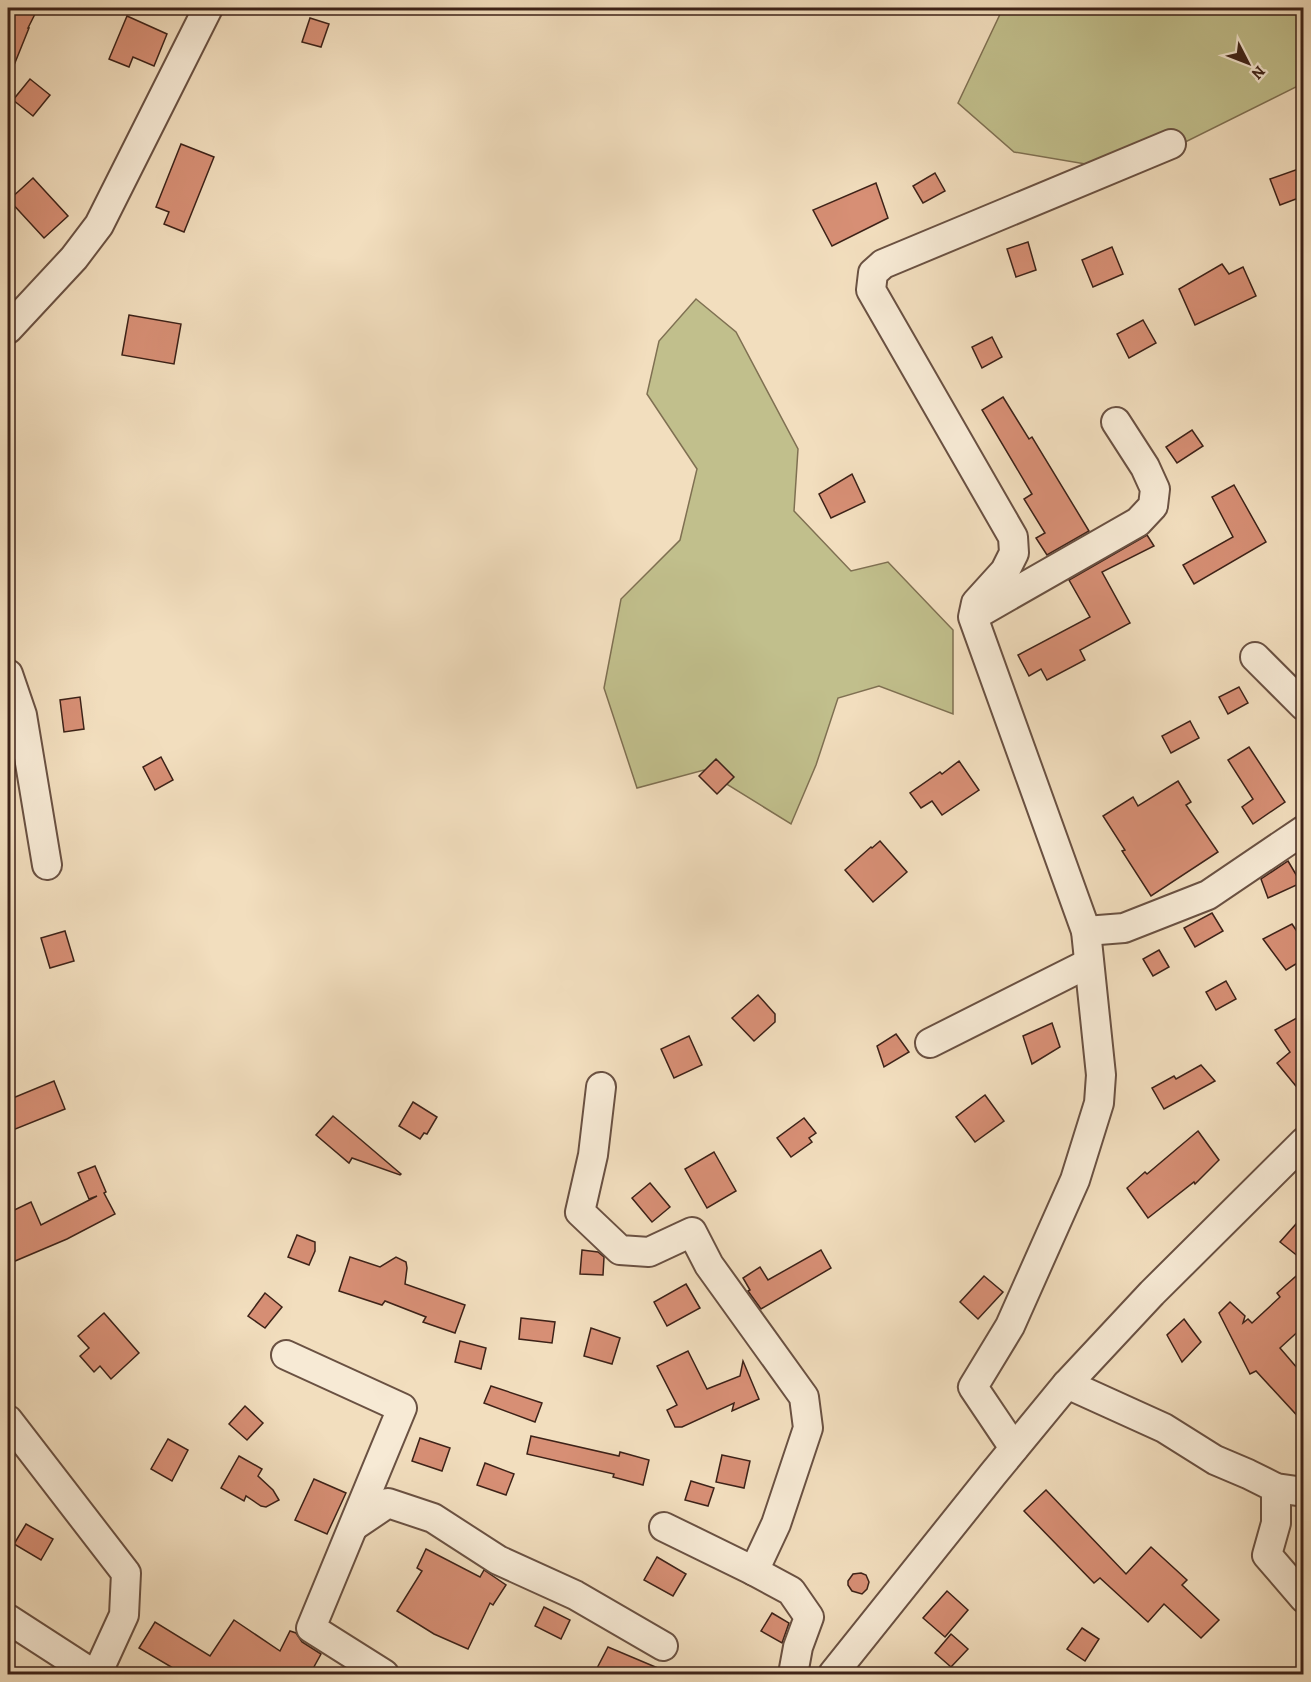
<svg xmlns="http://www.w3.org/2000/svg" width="1311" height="1682" font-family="Alegreya,serif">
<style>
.green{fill:#c1bf8c;stroke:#7f7052;stroke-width:1.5}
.building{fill:#d78f75;stroke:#3d2218;stroke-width:1.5}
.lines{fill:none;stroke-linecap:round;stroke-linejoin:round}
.street-casing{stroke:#6a5142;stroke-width:32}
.street{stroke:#f7ead5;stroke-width:28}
</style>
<rect width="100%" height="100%" fill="#f2debe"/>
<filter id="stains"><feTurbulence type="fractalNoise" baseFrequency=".00333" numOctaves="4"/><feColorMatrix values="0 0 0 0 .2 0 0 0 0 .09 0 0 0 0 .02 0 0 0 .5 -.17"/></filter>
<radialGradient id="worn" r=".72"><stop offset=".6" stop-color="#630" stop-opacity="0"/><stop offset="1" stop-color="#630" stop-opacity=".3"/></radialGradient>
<g class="green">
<path d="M1003,8H1303V81L1298,86L1127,171L1014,152L958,103Z"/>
<path d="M696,299L736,332L798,449L794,511L851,571L888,562L953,630V714L879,686L838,698L816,765L791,824L704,770L637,788L604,688L621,599L680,540L697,469L647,394L659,341Z"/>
</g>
<g class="building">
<path d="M14,8H38L28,28H29L8,80V19L9,20Z"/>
<path d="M127,16L167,34L154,66L133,57L129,67L109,59Z"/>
<path d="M310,18L329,24L321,47L302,42Z"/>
<path d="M30,79L50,95L33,116L13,100Z"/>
<path d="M181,144L214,157L184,232L164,224L169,212L156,207Z"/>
<path d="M1304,167V196L1280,205L1270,179Z"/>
<path d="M935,173L945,191L923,203L913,186Z"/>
<path d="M33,178L68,216L44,238L9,200Z"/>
<path d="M876,183L888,218L832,246L813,210Z"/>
<path d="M1028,242L1036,270L1016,277L1007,249Z"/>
<path d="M1112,247L1123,274L1093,287L1082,260Z"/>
<path d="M1222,264L1229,274L1243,267L1256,296L1195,325L1179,289Z"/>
<path d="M129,315L181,324L174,364L122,355Z"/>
<path d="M1143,320L1156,343L1129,358L1117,334Z"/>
<path d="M992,337L1002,357L982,368L972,347Z"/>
<path d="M1003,397L1029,439L1032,437L1089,531L1047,555L1036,538L1045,533L1024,499L1032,494L982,410Z"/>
<path d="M1192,430L1203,446L1177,463L1166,447Z"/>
<path d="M852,474L865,502L831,518L819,494Z"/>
<path d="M1234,485L1266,542L1194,584L1183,565L1233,537L1212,497Z"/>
<path d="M1147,535L1154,546L1102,572L1130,623L1080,650L1085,660L1047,680L1041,669L1029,676L1018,655L1090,617L1069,580Z"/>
<path d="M1239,687L1248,703L1228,714L1219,697Z"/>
<path d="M80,697L84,729L64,732L60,700Z"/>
<path d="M1190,721L1199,738L1171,753L1162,736Z"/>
<path d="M1249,747L1285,802L1253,824L1242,807L1253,799L1228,760Z"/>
<path d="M161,757L173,780L155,790L143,767Z"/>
<path d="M716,759L734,777L717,794L699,776Z"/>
<path d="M959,761L979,790L942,815L932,801L921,808L910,793L940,772L942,774Z"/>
<path d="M1178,781L1191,802L1186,805L1218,852L1151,896L1122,851L1125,850L1103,816L1133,797L1138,806Z"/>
<path d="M880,841L907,872L873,902L845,870L871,847L872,848Z"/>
<path d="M1288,861L1301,883L1268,898L1261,879Z"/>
<path d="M1212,913L1223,931L1195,947L1184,928Z"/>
<path d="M1292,924L1304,942V959L1286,970L1263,939Z"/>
<path d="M65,931L74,961L50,968L41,938Z"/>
<path d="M1159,950L1169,967L1153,976L1143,959Z"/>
<path d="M1226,981L1236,999L1216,1010L1206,992Z"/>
<path d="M758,995L775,1014V1022L754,1041L732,1018Z"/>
<path d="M1304,1014V1096L1277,1063L1290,1052L1275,1030Z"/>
<path d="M1052,1023L1060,1047L1032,1064L1023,1036Z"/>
<path d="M896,1034L909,1052L884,1067L877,1046Z"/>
<path d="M689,1036L702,1065L674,1078L661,1049Z"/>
<path d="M1201,1065L1215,1081L1164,1109L1152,1088L1174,1076L1176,1079Z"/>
<path d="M54,1081L65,1109L8,1132V1100Z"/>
<path d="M985,1095L1004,1121L975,1142L956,1117Z"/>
<path d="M413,1102L437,1117L427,1134L424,1133L420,1139L399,1126Z"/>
<path d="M333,1116L401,1174L400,1175L352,1158L349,1163L316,1135Z"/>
<path d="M804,1118L816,1133L809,1138L812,1142L791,1157L777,1138Z"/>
<path d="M1198,1131L1219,1160L1195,1184L1194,1182L1148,1218L1127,1188L1145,1172L1147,1174Z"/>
<path d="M714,1152L736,1191L707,1208L685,1169Z"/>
<path d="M95,1166L106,1192L104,1193L115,1214L67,1239L8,1264V1213L31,1202L41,1225L97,1196L89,1199L78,1173Z"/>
<path d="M650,1183L670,1207L652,1222L632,1198Z"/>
<path d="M1304,1215V1261L1280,1242Z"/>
<path d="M297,1235L315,1242V1251L309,1265L288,1257Z"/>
<path d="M582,1250L598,1252L604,1257L603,1275L580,1274Z"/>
<path d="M821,1250L831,1268L761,1309L748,1291L750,1290L743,1278L760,1267L768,1280Z"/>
<path d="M350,1257L380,1267L396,1257L406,1262L407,1268L405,1284L465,1305L455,1333L423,1322L426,1317L385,1301L382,1305L339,1291Z"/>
<path d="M1304,1269V1326L1280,1348L1304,1376V1423L1256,1371L1250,1374L1219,1313L1230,1302L1245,1316L1243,1323L1248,1319L1252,1323L1280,1297L1277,1293Z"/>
<path d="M984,1276L1003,1292L978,1319L960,1302Z"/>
<path d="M686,1284L700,1308L667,1326L654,1302Z"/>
<path d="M265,1293L282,1307L265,1328L248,1316Z"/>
<path d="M104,1313L139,1353L111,1379L100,1366L94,1372L80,1356L89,1348L78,1336Z"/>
<path d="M521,1318L555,1322L552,1343L519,1339Z"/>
<path d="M1184,1319L1201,1342L1182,1362L1167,1335Z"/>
<path d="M591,1328L620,1338L612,1364L584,1356Z"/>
<path d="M460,1341L486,1348L481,1369L455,1362Z"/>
<path d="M688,1351L707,1389L740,1376L743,1361L759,1399L732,1411L734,1403L682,1427H675L667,1410L677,1405L657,1366Z"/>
<path d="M491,1386L542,1403L535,1422L484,1403Z"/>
<path d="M245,1406L263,1423L247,1440L229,1424Z"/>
<path d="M531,1436L619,1456L620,1452L649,1460L643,1485L613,1477L614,1474L527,1454Z"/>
<path d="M420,1438L450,1448L442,1471L412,1461Z"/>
<path d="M168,1439L188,1450L172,1481L151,1469Z"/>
<path d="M722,1455L750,1461L744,1488L716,1482Z"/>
<path d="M239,1456L262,1469L258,1476L273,1490L279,1500L266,1507L261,1506L246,1496L244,1501L221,1488Z"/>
<path d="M485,1463L514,1474L506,1495L477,1485Z"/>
<path d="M314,1479L346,1493L327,1534L295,1520Z"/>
<path d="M691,1481L714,1488L708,1506L685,1500Z"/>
<path d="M1046,1490L1126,1574L1151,1547L1187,1580L1182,1585L1219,1620L1201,1638L1164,1604L1148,1622L1100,1578L1094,1583L1024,1511Z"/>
<path d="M26,1524L53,1539L41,1560L14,1544Z"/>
<path d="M426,1549L480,1577L484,1570L506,1585L493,1605L490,1603L468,1649L434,1634L397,1611L422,1571L417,1568Z"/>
<path d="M657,1557L686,1574L673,1596L644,1580Z"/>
<path d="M861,1573L866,1575L869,1582L867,1589L862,1594L852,1591L848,1585V1581L853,1574Z"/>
<path d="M947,1591L968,1610L945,1637L923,1618Z"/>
<path d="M544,1607L570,1620L561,1639L535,1626Z"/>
<path d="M772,1613L789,1623L782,1643L761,1631Z"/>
<path d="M234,1620L280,1651L290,1631L296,1633L302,1642L321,1654L310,1674H183L139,1648L155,1622L210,1656Z"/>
<path d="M1082,1628L1099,1639L1085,1661L1067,1649Z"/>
<path d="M951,1634L968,1649L951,1667L935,1653Z"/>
<path d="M608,1647L672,1674H594Z"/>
</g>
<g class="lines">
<g class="street-casing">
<g id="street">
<path d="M8,329L74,258L99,225L208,8"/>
<path d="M977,614L1138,522L1153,506L1155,489L1145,467L1116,422"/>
<path d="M1255,657L1304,706"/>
<path d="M8,674L22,715L47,865"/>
<path d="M1086,931L1124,928L1208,895L1304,830"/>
<path d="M930,1043L1089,963"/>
<path d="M601,1087L593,1155L580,1212L620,1250L649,1252L692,1232L709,1265L804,1397L808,1428L776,1524L754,1571"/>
<path d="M286,1355L402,1408L311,1628L384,1674"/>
<path d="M1067,1384L1164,1428L1215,1460L1248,1474L1276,1488L1304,1492"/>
<path d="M8,1420L126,1573L124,1615L97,1674"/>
<path d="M1014,1448L973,1387L1010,1326L1075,1180L1099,1103L1101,1075L1086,931L973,617L976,603L1005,571L1014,553L1013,537L871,290L873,273L883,264L1171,144"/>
<path d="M1276,1488V1523L1267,1555L1304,1598"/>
<path d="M354,1526L388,1503L433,1518L498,1560L575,1595L663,1646"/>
<path d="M664,1527L754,1571L791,1591L809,1617L798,1647L793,1674"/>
<path d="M8,1619L93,1674"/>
<path d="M833,1674L993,1474L1067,1384L1152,1293L1304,1142"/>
</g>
</g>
<use href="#street" class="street"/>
</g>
<rect width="1311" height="1682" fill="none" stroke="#f2debe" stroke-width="30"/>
<rect x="9" y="9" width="1293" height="1664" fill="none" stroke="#3d2218" stroke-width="3"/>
<rect x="15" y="15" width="1281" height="1652" fill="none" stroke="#3d2218" stroke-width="1.5"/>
<g transform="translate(1248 63) rotate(132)" stroke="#f7ead5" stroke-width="4.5" paint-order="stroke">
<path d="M0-4.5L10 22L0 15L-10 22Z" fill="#3d2218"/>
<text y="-9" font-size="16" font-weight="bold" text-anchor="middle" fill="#3d2218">N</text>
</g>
<rect width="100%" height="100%" filter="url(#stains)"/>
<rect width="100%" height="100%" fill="url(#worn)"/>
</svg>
